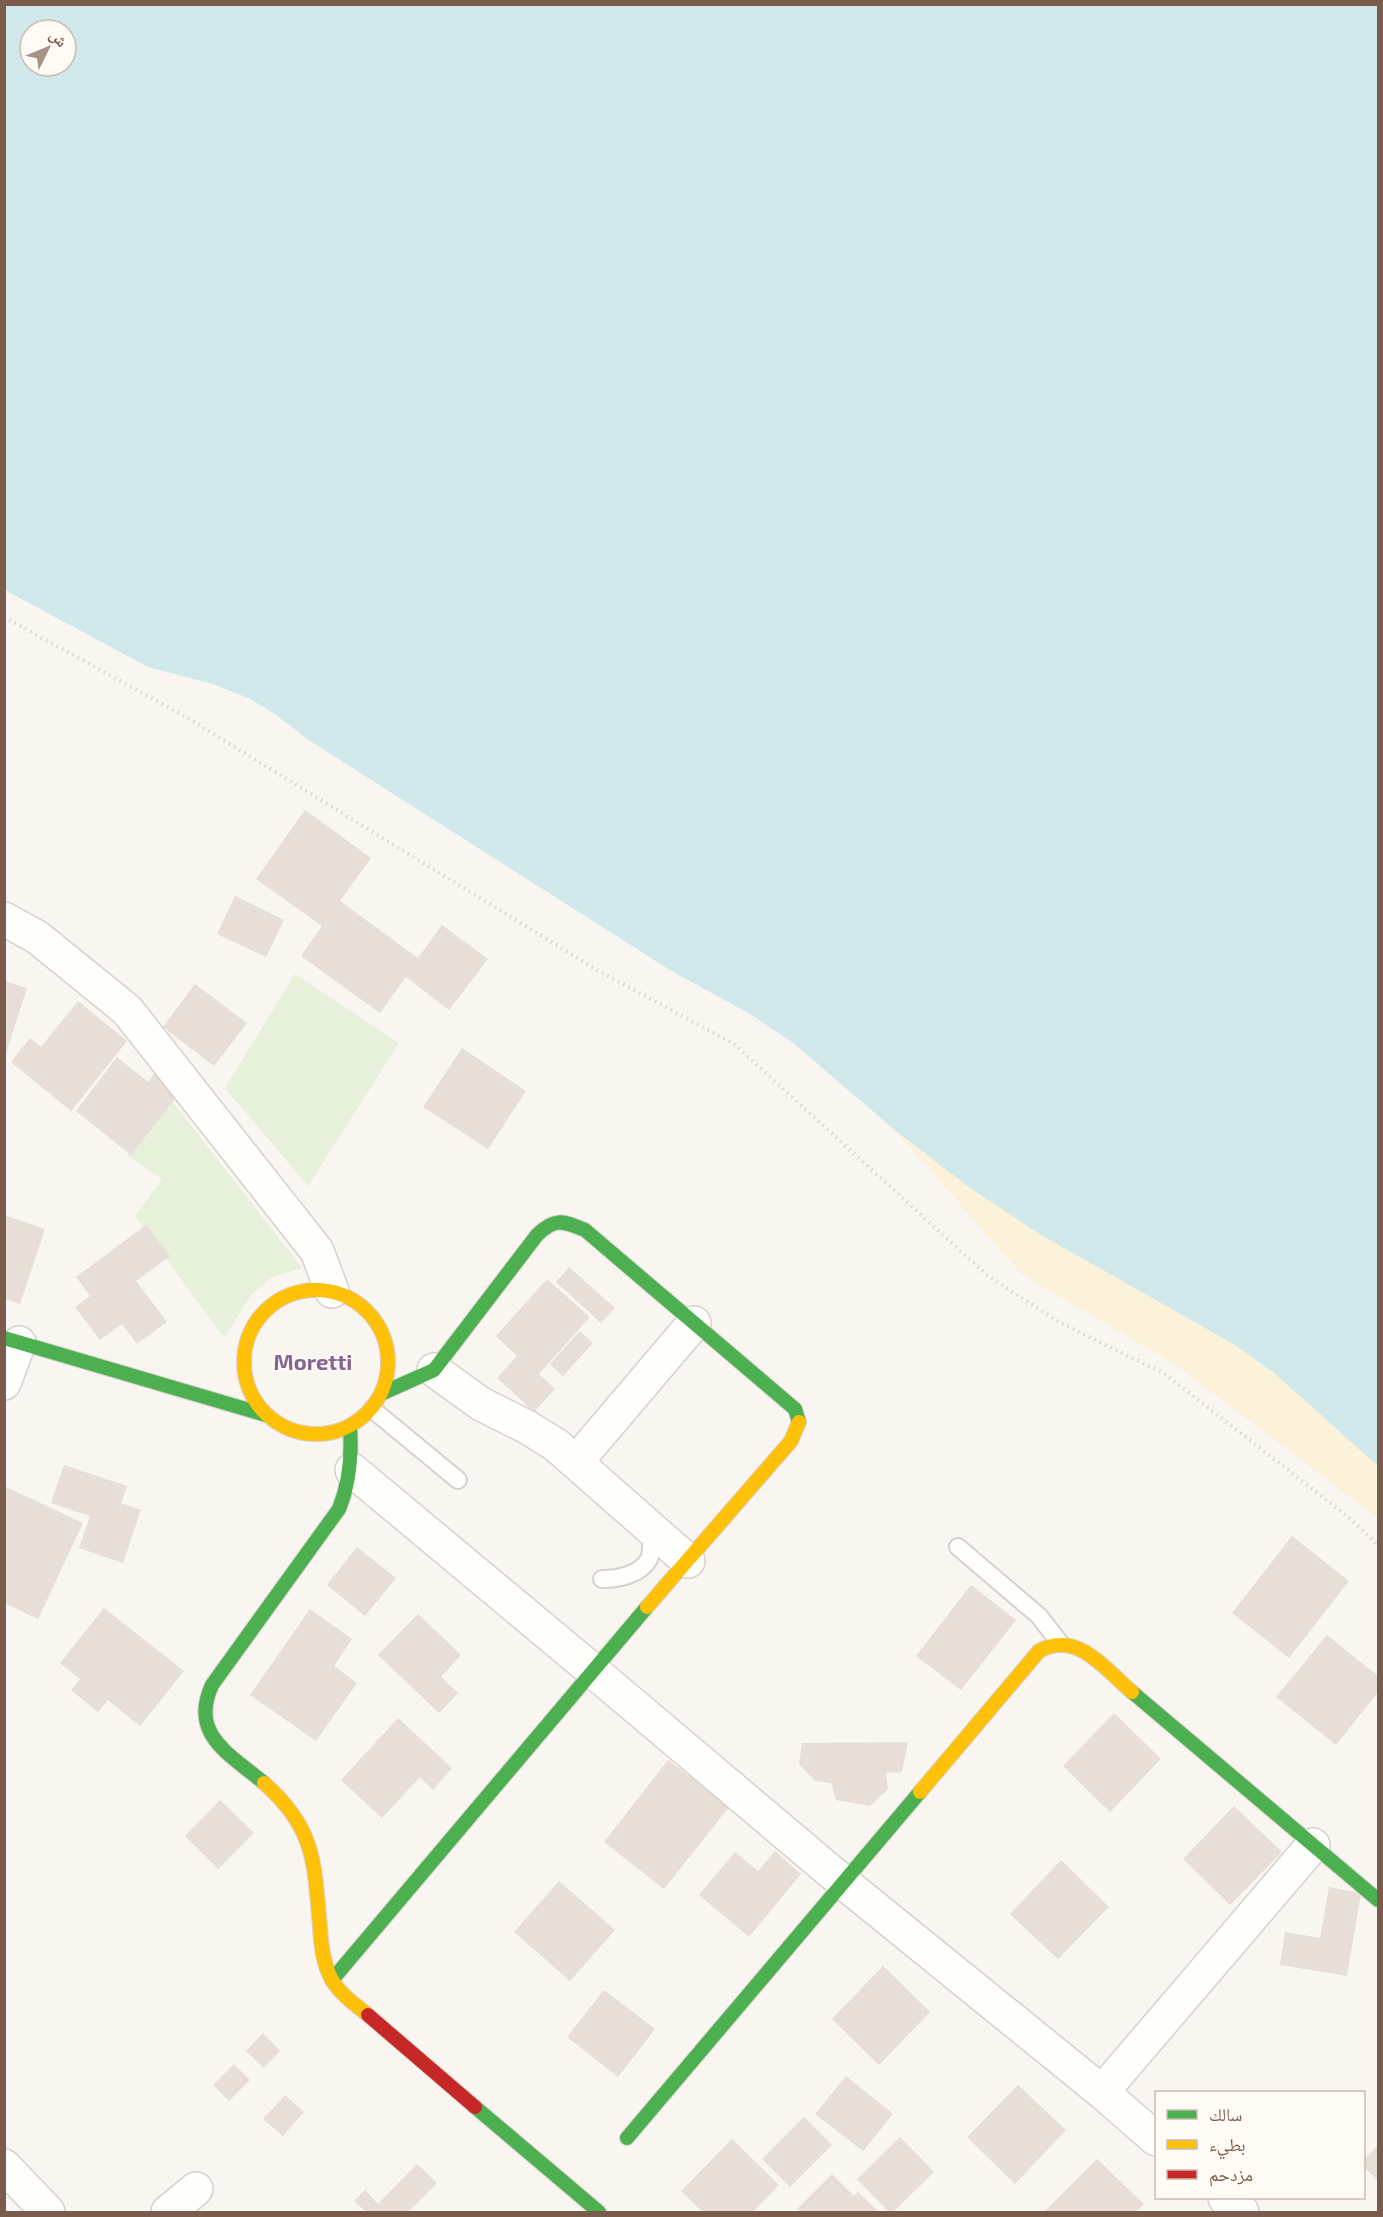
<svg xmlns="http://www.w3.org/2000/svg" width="1383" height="2217" font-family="'Exo 2','Noto Naskh Arabic',sans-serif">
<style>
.green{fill:#e7f0db}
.sand{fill:#fbf2d9}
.water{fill:#d0e8ea;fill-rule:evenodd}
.building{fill:#e6ded7}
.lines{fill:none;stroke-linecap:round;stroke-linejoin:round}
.lane-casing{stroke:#d7d1cb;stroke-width:20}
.street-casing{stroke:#d7d1cb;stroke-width:36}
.fast-casing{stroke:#d9d2cb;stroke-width:16}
.slow-casing{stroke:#d9d2cb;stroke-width:16}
.jam-casing{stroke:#d9d2cb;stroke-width:16}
.path{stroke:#dcd5d0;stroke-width:4;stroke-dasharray:1.5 4.5;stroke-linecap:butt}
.lane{stroke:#fefefd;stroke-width:16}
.street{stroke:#fefefd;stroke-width:33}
.fast{stroke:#4caf50;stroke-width:14}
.slow{stroke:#ffc107;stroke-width:14}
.jam{stroke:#c62828;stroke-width:14}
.labels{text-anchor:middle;stroke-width:5;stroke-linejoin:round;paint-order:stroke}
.quarter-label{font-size:22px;font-weight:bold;fill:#846695;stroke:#fffaf3}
</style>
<rect width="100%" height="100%" fill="#f9f5f0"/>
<g class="green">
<path d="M295,974L399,1043L308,1186L225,1088Z"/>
<path d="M169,1097L302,1268L271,1278L252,1294L224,1338L135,1216L162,1179L127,1155Z"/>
</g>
<path class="sand" d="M896,1131L970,1188L1041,1235L1235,1345L1274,1373L1378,1466V1518L1170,1361L1021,1274Z"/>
<path class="water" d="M4,5H1378V1466L1274,1373L1235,1345L1041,1235L970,1188L896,1131L792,1042L750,1014L668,969L626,942L307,739L275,714L248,698L213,684L148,667L5,590ZM30,30H66V66H30Z"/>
<g class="building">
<path d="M305,810L371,858L340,901L418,958L442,925L488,959L449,1010L406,977L380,1013L301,956L322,926L256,879Z"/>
<path d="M235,896L284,920L266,957L217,934Z"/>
<path d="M4,981L27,988L5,1056H4Z"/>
<path d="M195,984L247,1023L214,1066L163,1027Z"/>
<path d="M78,1001L127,1041L71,1111L11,1062L30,1038L41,1047Z"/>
<path d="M462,1048L526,1091L488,1149L423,1107Z"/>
<path d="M117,1057L148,1082L156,1071L181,1091L131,1155L76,1111Z"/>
<path d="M4,1215L45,1229L20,1304L4,1299Z"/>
<path d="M146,1225L170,1256L136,1281L167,1322L137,1344L122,1324L100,1340L75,1307L90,1296L76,1277Z"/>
<path d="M569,1267L615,1308L601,1323L556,1282Z"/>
<path d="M547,1279L590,1317L539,1374L555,1389L534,1412L497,1378L517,1356L496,1336Z"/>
<path d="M580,1331L593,1343L563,1376L550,1364Z"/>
<path d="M64,1465L127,1486L121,1503L141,1510L123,1563L79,1548L90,1516L51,1503Z"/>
<path d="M4,1486L83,1523L38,1619L4,1603Z"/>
<path d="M1292,1536L1349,1581L1289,1658L1232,1613Z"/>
<path d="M357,1547L396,1578L365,1616L327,1585Z"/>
<path d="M971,1585L1016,1620L961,1690L916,1656Z"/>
<path d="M104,1608L184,1671L140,1726L108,1700L98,1712L71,1690L80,1679L60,1663Z"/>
<path d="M310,1609L352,1639L334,1666L357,1683L316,1741L250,1695Z"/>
<path d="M418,1614L461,1655L441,1677L458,1693L439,1713L378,1655Z"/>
<path d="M1327,1635L1378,1676V1692L1336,1745L1276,1697Z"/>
<path d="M1114,1713L1161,1759L1110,1812L1063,1766Z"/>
<path d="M398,1718L452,1768L433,1790L420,1777L382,1818L341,1780Z"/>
<path d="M908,1742L902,1772L886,1773L888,1789L870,1806L836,1800L831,1783L815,1781L799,1764L802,1743Z"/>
<path d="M668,1760L729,1807L664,1889L604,1842Z"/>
<path d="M220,1800L254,1833L218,1869L185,1836Z"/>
<path d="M1234,1806L1282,1852L1230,1905L1183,1859Z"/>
<path d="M775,1851L801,1874L749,1937L699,1895L735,1852L758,1871Z"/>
<path d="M1061,1860L1109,1907L1058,1959L1010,1914Z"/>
<path d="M559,1881L615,1930L570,1981L514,1932Z"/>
<path d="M1329,1887L1361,1893L1347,1976L1280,1965L1285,1932L1320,1938Z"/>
<path d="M883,1966L930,2012L879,2065L832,2019Z"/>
<path d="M604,1990L655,2029L618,2077L567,2037Z"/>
<path d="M263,2033L280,2051L264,2068L246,2051Z"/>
<path d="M234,2064L250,2080L229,2101L213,2085Z"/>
<path d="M846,2076L893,2114L863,2151L815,2114Z"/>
<path d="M1018,2085L1066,2130L1015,2184L967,2137Z"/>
<path d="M285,2095L304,2112L283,2136L263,2119Z"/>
<path d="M804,2117L832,2145L790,2187L762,2159Z"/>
<path d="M900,2137L934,2172L893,2212H889L857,2179Z"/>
<path d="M732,2139L779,2185L753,2212H703L681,2191Z"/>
<path d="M1378,2145V2181L1364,2167V2160Z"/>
<path d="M1097,2159L1144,2204L1136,2212H1044Z"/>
<path d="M417,2164L437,2183L408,2212H366L354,2201L365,2190L378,2204Z"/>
<path d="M832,2174L854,2196L858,2192L879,2212H801L797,2209Z"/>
</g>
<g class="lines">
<g class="lane-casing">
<g id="lane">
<path d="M372,1409L458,1480"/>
<path d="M958,1547L1039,1616L1060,1643"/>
<path d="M602,1579C618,1579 640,1575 649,1559C652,1552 651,1538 652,1531"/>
</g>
</g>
<g class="street-casing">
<g id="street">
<path d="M4,919L37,937L127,1010L317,1251L332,1291"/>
<path d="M434,1370L481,1404L527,1427L556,1445L688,1561"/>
<path d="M4,1383L19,1343"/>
<path d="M576,1462L694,1323"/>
<path d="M352,1470L592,1670L843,1882L1102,2092L1156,2139"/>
<path d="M1102,2092L1313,1845"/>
<path d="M4,2166L48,2212"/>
<path d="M1225,2198L1242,2212"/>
<path d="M168,2212L196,2189"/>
</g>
</g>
<g class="fast-casing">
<g id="fast">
<path d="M4,1338L266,1415"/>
<path d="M383,1393L434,1370L537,1235C555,1217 563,1221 585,1230L795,1409L799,1422"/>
<path d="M1132,1692L1378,1900"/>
<path d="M264,1783C230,1754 189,1735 212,1685L339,1509C350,1482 352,1456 350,1427"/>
<path d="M332,1980L647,1607"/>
<path d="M475,2107L599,2212"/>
<path d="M627,2138L920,1792"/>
</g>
</g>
<g class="slow-casing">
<g id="slow">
<circle cx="316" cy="1362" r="72"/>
<path d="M647,1607L791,1441L799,1422"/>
<path d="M264,1783C316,1829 314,1863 320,1927C321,1945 323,1964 332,1980C341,1995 356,2005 368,2015"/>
<path d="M920,1792L1039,1651C1077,1630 1105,1669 1132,1692"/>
</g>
</g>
<g class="jam-casing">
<path id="jam" d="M368,2015L475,2107"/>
</g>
<path class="path" d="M4,617L186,717L597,970L734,1044L988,1276L1059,1322L1165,1374L1347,1516L1378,1545"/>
<use href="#lane" class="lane"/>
<use href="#street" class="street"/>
<use href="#fast" class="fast"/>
<use href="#slow" class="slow"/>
<use href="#jam" class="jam"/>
</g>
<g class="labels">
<g class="quarter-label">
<text x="313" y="1370">Moretti</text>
</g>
</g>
<rect width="1383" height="2217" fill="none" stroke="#7a5c4d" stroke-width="12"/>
<rect x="1155" y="2091" width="210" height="108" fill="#fffaf3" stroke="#cabbb1" stroke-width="1.5"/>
<rect x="1167" y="2110" width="30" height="9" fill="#4caf50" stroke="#cabbb1" stroke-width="1.5"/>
<text x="1209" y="2121" font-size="18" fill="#7a5c4d">سالك</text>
<rect x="1167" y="2140" width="30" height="9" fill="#ffc107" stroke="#cabbb1" stroke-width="1.5"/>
<text x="1209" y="2151" font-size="18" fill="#7a5c4d">بطيء</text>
<rect x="1167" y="2170" width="30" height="9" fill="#c62828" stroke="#cabbb1" stroke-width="1.5"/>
<text x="1209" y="2181" font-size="18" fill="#7a5c4d">مزدحم</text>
<g transform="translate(48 48) rotate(47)"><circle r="28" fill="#fffaf3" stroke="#cabbb1" stroke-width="1.5"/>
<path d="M0-4.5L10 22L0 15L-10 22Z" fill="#a69286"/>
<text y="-9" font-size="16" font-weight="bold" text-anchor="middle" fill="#7a5c4d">ش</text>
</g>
</svg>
